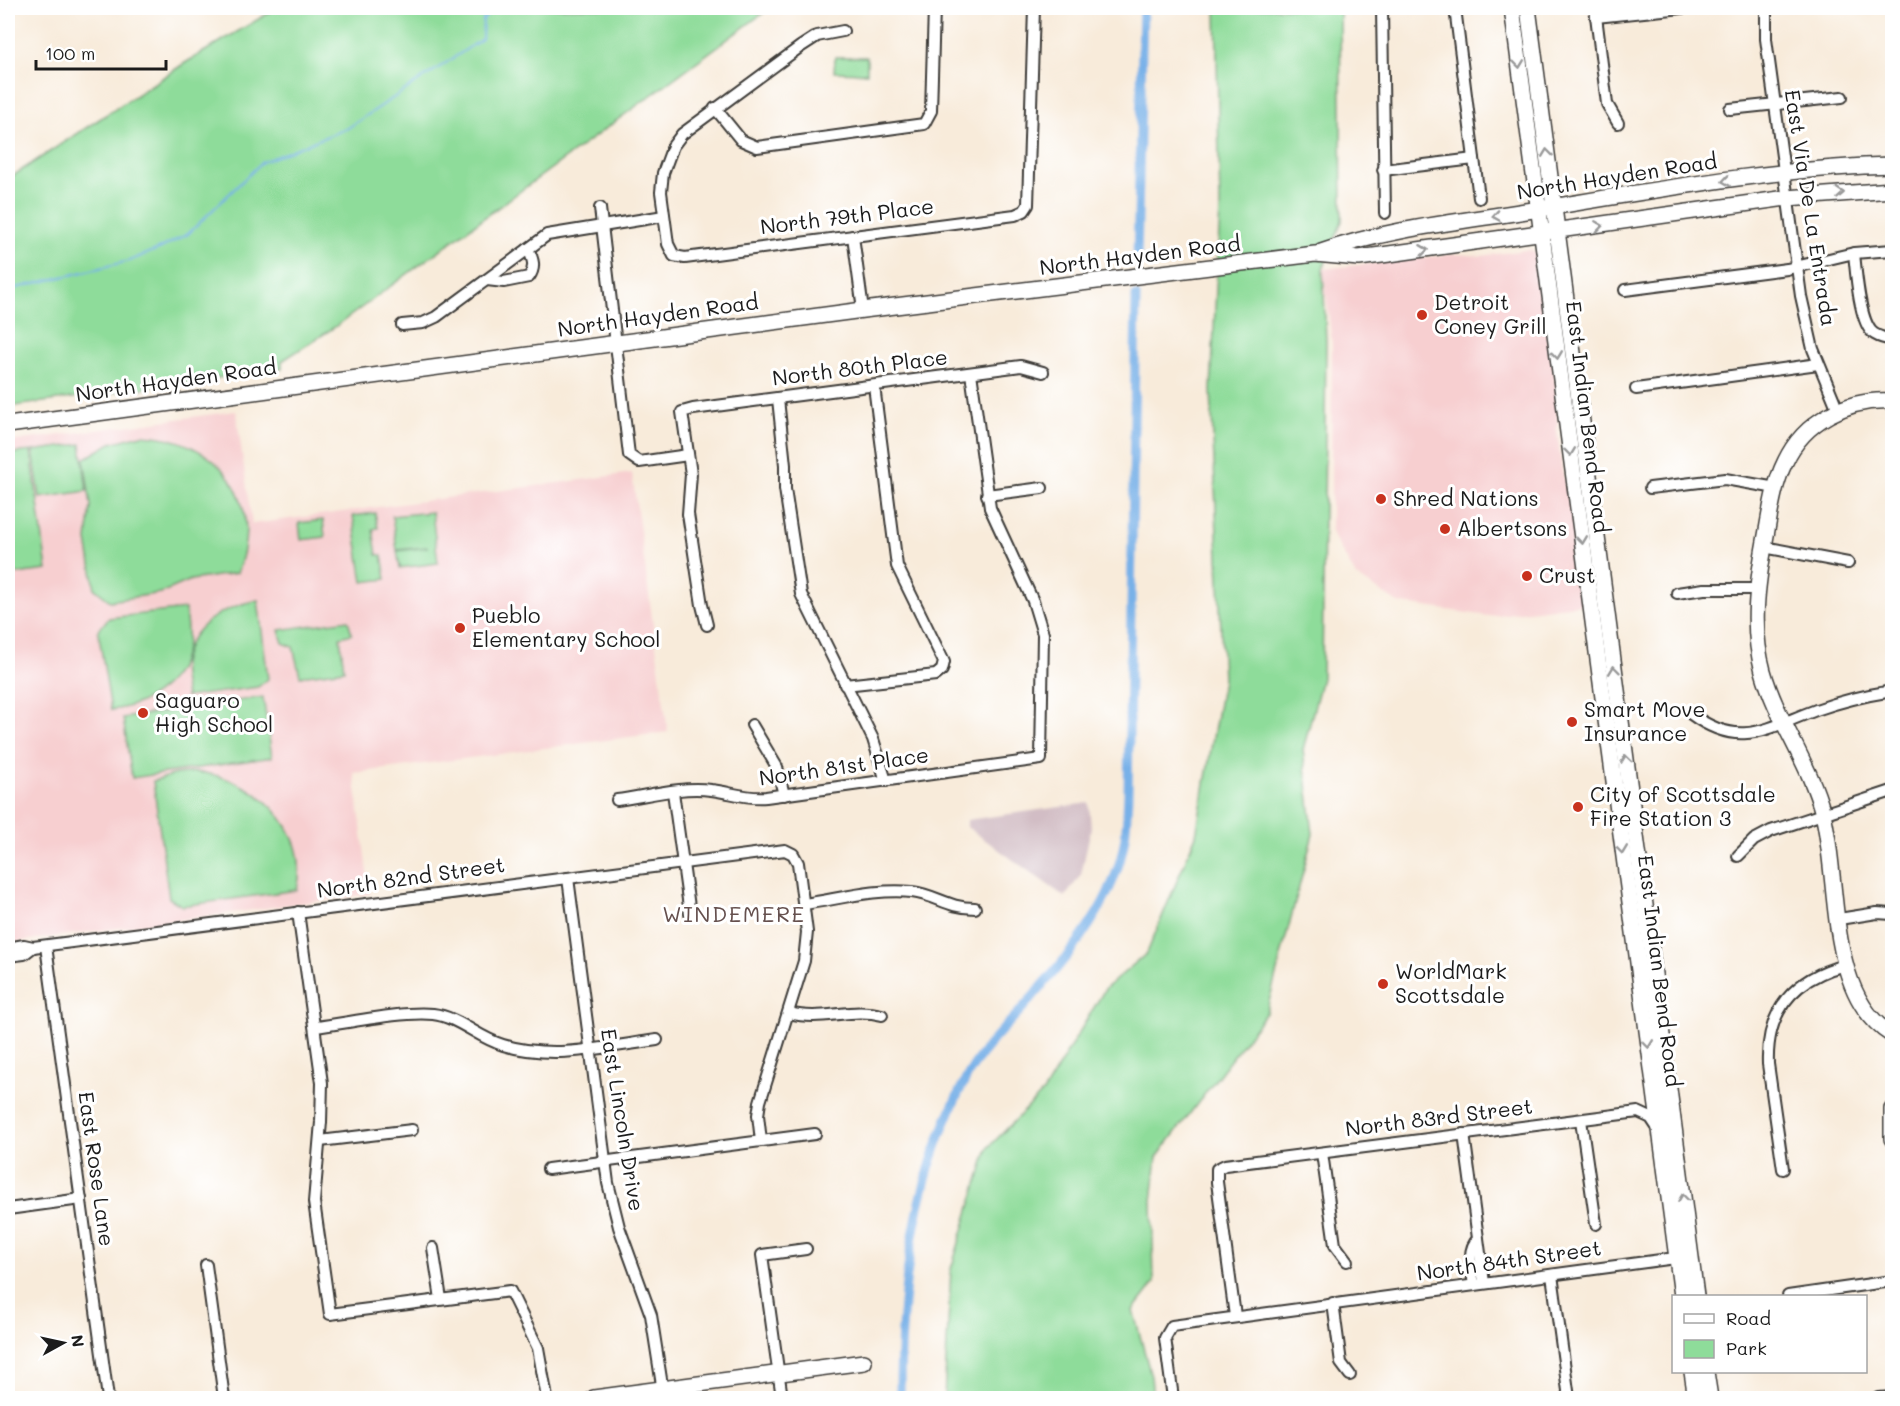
<svg xmlns="http://www.w3.org/2000/svg" width="1900" height="1406" font-family="Mali,sans-serif">
<style>
.built{fill:#f7cfd0}
.industrial{fill:#d2bdc5}
.green{fill:#8edc9a;stroke:#557c5b;stroke-width:1.5}
.lines{fill:none;stroke-linecap:round;stroke-linejoin:round}
.stream{stroke:#78b1e8;stroke-width:2}
.canal{stroke:#78b1e8;stroke-width:9}
.street-casing{stroke:#3d3b38;stroke-width:14}
.secondary-casing{stroke:#3d3b38;stroke-width:18}
.street{stroke:#fff;stroke-width:10}
.secondary{stroke:#fff;stroke-width:15}
.oneway{stroke:#999}
.poi-dot{fill:#c8321e;stroke:#fff;stroke-width:2}
.labels{text-anchor:middle;stroke-width:6;stroke-linejoin:round;paint-order:stroke}
.street-label{font-size:21px;fill:#1c1c1c;stroke:#fff}
.poi-label{font-size:21px;fill:#1c1c1c;stroke:#fff;text-anchor:start}
.neighbourhood-label{font-size:22px;letter-spacing:1.5px;fill:#65504e;stroke:#fff}
</style>
<rect width="100%" height="100%" fill="#fff"/>
<filter id="ink" filterUnits="userSpaceOnUse"><feTurbulence type="fractalNoise" baseFrequency=".0167" numOctaves="2"/><feDisplacementMap in="SourceGraphic" scale="12" xChannelSelector="R" yChannelSelector="G"/><feConvolveMatrix kernelMatrix="1 2 1 2 8 2 1 2 1" color-interpolation-filters="sRGB"/></filter>
<filter id="wash" filterUnits="userSpaceOnUse"><feTurbulence type="fractalNoise" baseFrequency=".008" numOctaves="4" result="noise"/><feDisplacementMap in="SourceGraphic" scale="24" xChannelSelector="R" yChannelSelector="G"/><feGaussianBlur stdDeviation="1.35" result="paint"/><feColorMatrix in="noise" values="0 0 0 0 0 0 0 0 0 0 0 0 0 0 0 0 0 1.4 0 .05"/><feComposite in="paint" operator="in"/></filter>
<g filter="url(#wash)">
<rect width="100%" height="100%" fill="#f8ebda"/>
<g class="built">
<path d="M1526,250L1534,251L1539,259L1558,399L1557,431L1562,470L1571,501L1584,604L1489,616L1398,603L1356,576L1331,532L1332,343L1323,269L1455,254L1481,256Z"/>
<path d="M236,411L252,524L632,473L668,732L354,773L370,894L8,943V442Z"/>
</g>
<path class="industrial" d="M1089,803L1091,828L1081,875L1065,897L967,827V820Z"/>
<g class="green">
<path d="M277,8H770L335,327L282,361V369L8,407V179L185,63Z"/>
<path d="M1216,8H1340L1342,221L1323,269L1326,342L1322,678L1303,750L1313,834L1266,1013L1157,1157L1152,1201L1154,1283L1133,1310L1151,1376L1153,1398H944L951,1269L988,1148L1044,1091L1105,989L1147,953L1196,835L1223,680L1211,389L1220,209Z"/>
<path d="M835,57H867V73L834,72Z"/>
<path d="M141,435C217,437 267,500 237,573L191,580L161,593L110,601L95,589L87,540L91,506L84,459L111,443Z"/>
<path d="M81,444L87,491L40,498L33,451Z"/>
<path d="M31,451L47,570L8,575V454Z"/>
<path d="M432,512L438,563L400,568L397,551L428,547L397,550L392,516Z"/>
<path d="M375,513L378,528L373,529L377,555H382L386,579L363,582L353,516Z"/>
<path d="M323,520L325,537L301,540L299,523Z"/>
<path d="M258,600L268,679L258,687L186,697C185,686 181,675 183,664C189,625 223,607 258,600Z"/>
<path d="M185,609C186,620 188,631 187,642C183,681 147,706 111,710L98,630L109,618Z"/>
<path d="M348,620L352,634L340,637L344,670L300,676L293,647L283,643L279,630Z"/>
<path d="M263,697L272,757L132,778L123,718Z"/>
<path d="M195,772C253,776 312,827 297,890L182,906L169,898L153,781L176,774Z"/>
</g>
<g class="lines">
<path class="stream" d="M8,290L129,261L161,248L188,234L262,162L348,128L482,39L483,20L494,8"/>
<g class="canal">
<path d="M1137,260L1143,8"/>
<path d="M900,1398C900,1287 914,1172 969,1073C983,1049 1002,1030 1021,1010C1064,961 1116,905 1125,837C1127,824 1127,810 1128,796L1136,296"/>
</g>
</g>
</g>
<g filter="url(#ink)">
<g class="lines">
<g class="street-casing">
<g id="street">
<path d="M1382,8L1385,213"/>
<path d="M1455,8L1479,198"/>
<path d="M1595,8L1607,104L1618,123"/>
<path d="M1766,8V39L1801,296L1813,349L1838,410"/>
<path d="M1596,17L1682,8"/>
<path d="M843,31L817,36L800,47L682,134L673,146L663,173L661,192L668,244L674,256L685,258L1015,215L1024,211L1028,205L1034,8"/>
<path d="M715,108L741,140L757,147L924,124L931,111L934,8"/>
<path d="M1730,109L1842,97"/>
<path d="M1383,170L1474,159"/>
<path d="M600,208L629,455L639,462L688,455"/>
<path d="M853,236L863,310"/>
<path d="M1854,253C1856,272 1859,317 1871,331C1876,337 1885,338 1892,340"/>
<path d="M487,280L504,282L529,277C536,267 533,259 528,249"/>
<path d="M1625,290L1787,269L1854,253L1892,250"/>
<path d="M402,325L423,323L436,317L547,235L664,216"/>
<path d="M1636,389L1818,364"/>
<path d="M778,399L785,465V489L801,594L873,739L886,781"/>
<path d="M1650,488L1725,479L1776,488"/>
<path d="M987,495L1042,488"/>
<path d="M1764,547L1848,563"/>
<path d="M1677,593L1704,589H1757"/>
<path d="M707,625L702,605L688,514L691,474L682,412L693,409L1021,366L1043,372"/>
<path d="M845,685L936,675L942,670L944,662L897,566L874,386"/>
<path d="M1691,714C1740,750 1767,728 1816,710C1841,701 1867,695 1892,691"/>
<path d="M752,725L777,767L784,795"/>
<path d="M673,792L690,914"/>
<path d="M617,800C647,796 680,786 711,790C730,792 746,799 766,797L1041,759L1043,634L1033,601L990,508L971,373"/>
<path d="M1738,856L1754,840L1771,831L1892,791"/>
<path d="M568,878L608,1183L619,1227L651,1315L664,1398"/>
<path d="M804,904C839,899 877,888 912,892C937,895 947,908 975,908"/>
<path d="M298,912L322,1083L321,1122L314,1202L330,1314L510,1291L538,1348L547,1398"/>
<path d="M1839,919L1877,913L1892,914"/>
<path d="M46,946L108,1398"/>
<path d="M8,948L24,945L33,947L785,850L793,854L798,863L807,932L804,961L760,1102L758,1115L761,1141"/>
<path d="M8,956L24,954L33,947"/>
<path d="M790,1013C821,1022 851,1007 882,1015"/>
<path d="M315,1027C349,1023 400,1011 433,1014C459,1017 478,1038 503,1045C554,1060 605,1047 657,1040"/>
<path d="M1581,1120L1596,1224"/>
<path d="M1464,1134L1484,1283"/>
<path d="M320,1141L412,1130"/>
<path d="M1322,1153L1335,1245L1347,1261"/>
<path d="M548,1169L815,1134"/>
<path d="M1783,1169L1768,1064C1766,1010 1795,978 1845,965"/>
<path d="M8,1209L81,1199"/>
<path d="M433,1248L441,1299"/>
<path d="M206,1265L224,1398"/>
<path d="M1552,1275L1569,1398"/>
<path d="M1474,1285C1472,1271 1466,1250 1478,1239"/>
<path d="M1788,1296L1892,1281"/>
<path d="M1333,1303L1341,1363L1350,1375"/>
<path d="M1235,1316L1217,1182V1169L1225,1165L1638,1112L1651,1118L1659,1130"/>
<path d="M782,1398L762,1255L806,1249"/>
<path d="M1173,1398L1165,1338L1172,1326L1683,1257"/>
<path d="M1878,1398L1892,1397"/>
</g>
</g>
<g class="secondary-casing">
<g id="secondary">
<path d="M1512,8L1682,1296"/>
<path d="M1528,8L1696,1296"/>
<path d="M1321,252C1386,229 1457,222 1526,211C1645,192 1772,168 1892,165"/>
<path d="M1892,401C1848,398 1804,421 1785,462C1773,486 1770,515 1765,541C1757,585 1751,628 1763,671C1777,721 1810,763 1823,814C1840,882 1826,995 1892,1035"/>
<path d="M8,425L863,310L1315,254L1359,258L1389,254L1787,198L1892,190"/>
<path d="M1892,1109V1139"/>
<path d="M1692,1372L1696,1398"/>
<path d="M1706,1372L1710,1398"/>
<path d="M594,1398L864,1362"/>
</g>
</g>
<use href="#street" class="street"/>
<use href="#secondary" class="secondary"/>
</g>
<defs><path id="oneway-chevron" d="M-2-3.5L2.5 0L-2 3.5" fill="none" stroke-width="1.6" stroke-linecap="round" stroke-linejoin="round" transform="scale(1.5)"/></defs>
<g class="oneway">
<use href="#oneway-chevron" transform="translate(1519 64) rotate(83)"/>
<use href="#oneway-chevron" transform="translate(1547 153) rotate(-97)"/>
<use href="#oneway-chevron" transform="translate(1726 181) rotate(172)"/>
<use href="#oneway-chevron" transform="translate(1840 193) rotate(-4)"/>
<use href="#oneway-chevron" transform="translate(1496 216) rotate(171)"/>
<use href="#oneway-chevron" transform="translate(1599 226) rotate(-8)"/>
<use href="#oneway-chevron" transform="translate(1424 250) rotate(-7)"/>
<use href="#oneway-chevron" transform="translate(1557 355) rotate(83)"/>
<use href="#oneway-chevron" transform="translate(1570 452) rotate(83)"/>
<use href="#oneway-chevron" transform="translate(1582 540) rotate(83)"/>
<use href="#oneway-chevron" transform="translate(1614 670) rotate(-97)"/>
<use href="#oneway-chevron" transform="translate(1626 759) rotate(-98)"/>
<use href="#oneway-chevron" transform="translate(1622 850) rotate(83)"/>
<use href="#oneway-chevron" transform="translate(1648 1044) rotate(83)"/>
<use href="#oneway-chevron" transform="translate(1683 1198) rotate(-97)"/>
</g>
</g>
<g class="poi-dot">
<circle cx="1422" cy="315" r="6"/>
<circle cx="1381" cy="499" r="6"/>
<circle cx="1445" cy="529" r="6"/>
<circle cx="1527" cy="576" r="6"/>
<circle cx="460" cy="628" r="6"/>
<circle cx="143" cy="713" r="6"/>
<circle cx="1572" cy="722" r="6"/>
<circle cx="1578" cy="807" r="6"/>
<circle cx="1383" cy="984" r="6"/>
</g>
<g class="labels">
<g class="street-label">
<text transform="translate(1617 177) rotate(-9)" y="7">North Hayden Road</text>
<text transform="translate(1810 208) rotate(81)" y="7">East Via De La Entrada</text>
<text transform="translate(847 217) rotate(-7)" y="7">North 79th Place</text>
<text transform="translate(1140 256) rotate(-7)" y="7">North Hayden Road</text>
<text transform="translate(658 316) rotate(-8)" y="7">North Hayden Road</text>
<text transform="translate(860 368) rotate(-7)" y="7">North 80th Place</text>
<text transform="translate(176 381) rotate(-8)" y="7">North Hayden Road</text>
<text transform="translate(1587 417) rotate(83)" y="7">East Indian Bend Road</text>
<text transform="translate(844 767) rotate(-8)" y="7">North 81st Place</text>
<text transform="translate(411 878) rotate(-8)" y="7">North 82nd Street</text>
<text transform="translate(1659 971) rotate(83)" y="7">East Indian Bend Road</text>
<text transform="translate(1439 1118) rotate(-7)" y="7">North 83rd Street</text>
<text transform="translate(622 1120) rotate(81)" y="7">East Lincoln Drive</text>
<text transform="translate(96 1169) rotate(82)" y="7">East Rose Lane</text>
<text transform="translate(1509 1261) rotate(-8)" y="7">North 84th Street</text>
</g>
<g class="poi-label">
<text x="1434" y="310">Detroit<tspan x="1434" dy="24">Coney Grill</tspan></text>
<text x="1393" y="506">Shred Nations</text>
<text x="1457" y="536">Albertsons</text>
<text x="1539" y="583">Crust</text>
<text x="472" y="623">Pueblo<tspan x="472" dy="24">Elementary School</tspan></text>
<text x="155" y="708">Saguaro<tspan x="155" dy="24">High School</tspan></text>
<text x="1584" y="717">Smart Move<tspan x="1584" dy="24">Insurance</tspan></text>
<text x="1590" y="802">City of Scottsdale<tspan x="1590" dy="24">Fire Station 3</tspan></text>
<text x="1395" y="979">WorldMark<tspan x="1395" dy="24">Scottsdale</tspan></text>
</g>
<g class="neighbourhood-label">
<text x="734" y="922">WINDEMERE</text>
</g>
</g>
<rect width="1900" height="1406" fill="none" stroke="#fff" stroke-width="30"/>
<rect x="1672" y="1295" width="195" height="78" fill="#ffffff" stroke="#a4a4a4" stroke-width="1.5"/>
<rect x="1684" y="1314" width="30" height="9" fill="#ffffff" stroke="#a4a4a4" stroke-width="1.5"/>
<text x="1726" y="1325" font-size="18" fill="#1c1c1c">Road</text>
<rect x="1684" y="1340" width="30" height="18" fill="#8edc9a" stroke="#a4a4a4" stroke-width="1.5"/>
<text x="1726" y="1355" font-size="18" fill="#1c1c1c">Park</text>
<g transform="translate(63 1343) rotate(82)" stroke="#ffffff" stroke-width="4.5" paint-order="stroke">
<path d="M0-4.5L10 22L0 15L-10 22Z" fill="#1c1c1c"/>
<text y="-9" font-size="16" font-weight="bold" text-anchor="middle" fill="#1c1c1c">N</text>
</g>
<path d="M36 60v9h130v-9" fill="none" stroke="#1c1c1c" stroke-width="3"/>
<text x="45" y="60" font-size="18" fill="#1c1c1c" stroke="#ffffff" stroke-width="4.5" paint-order="stroke">100 m</text>
</svg>
